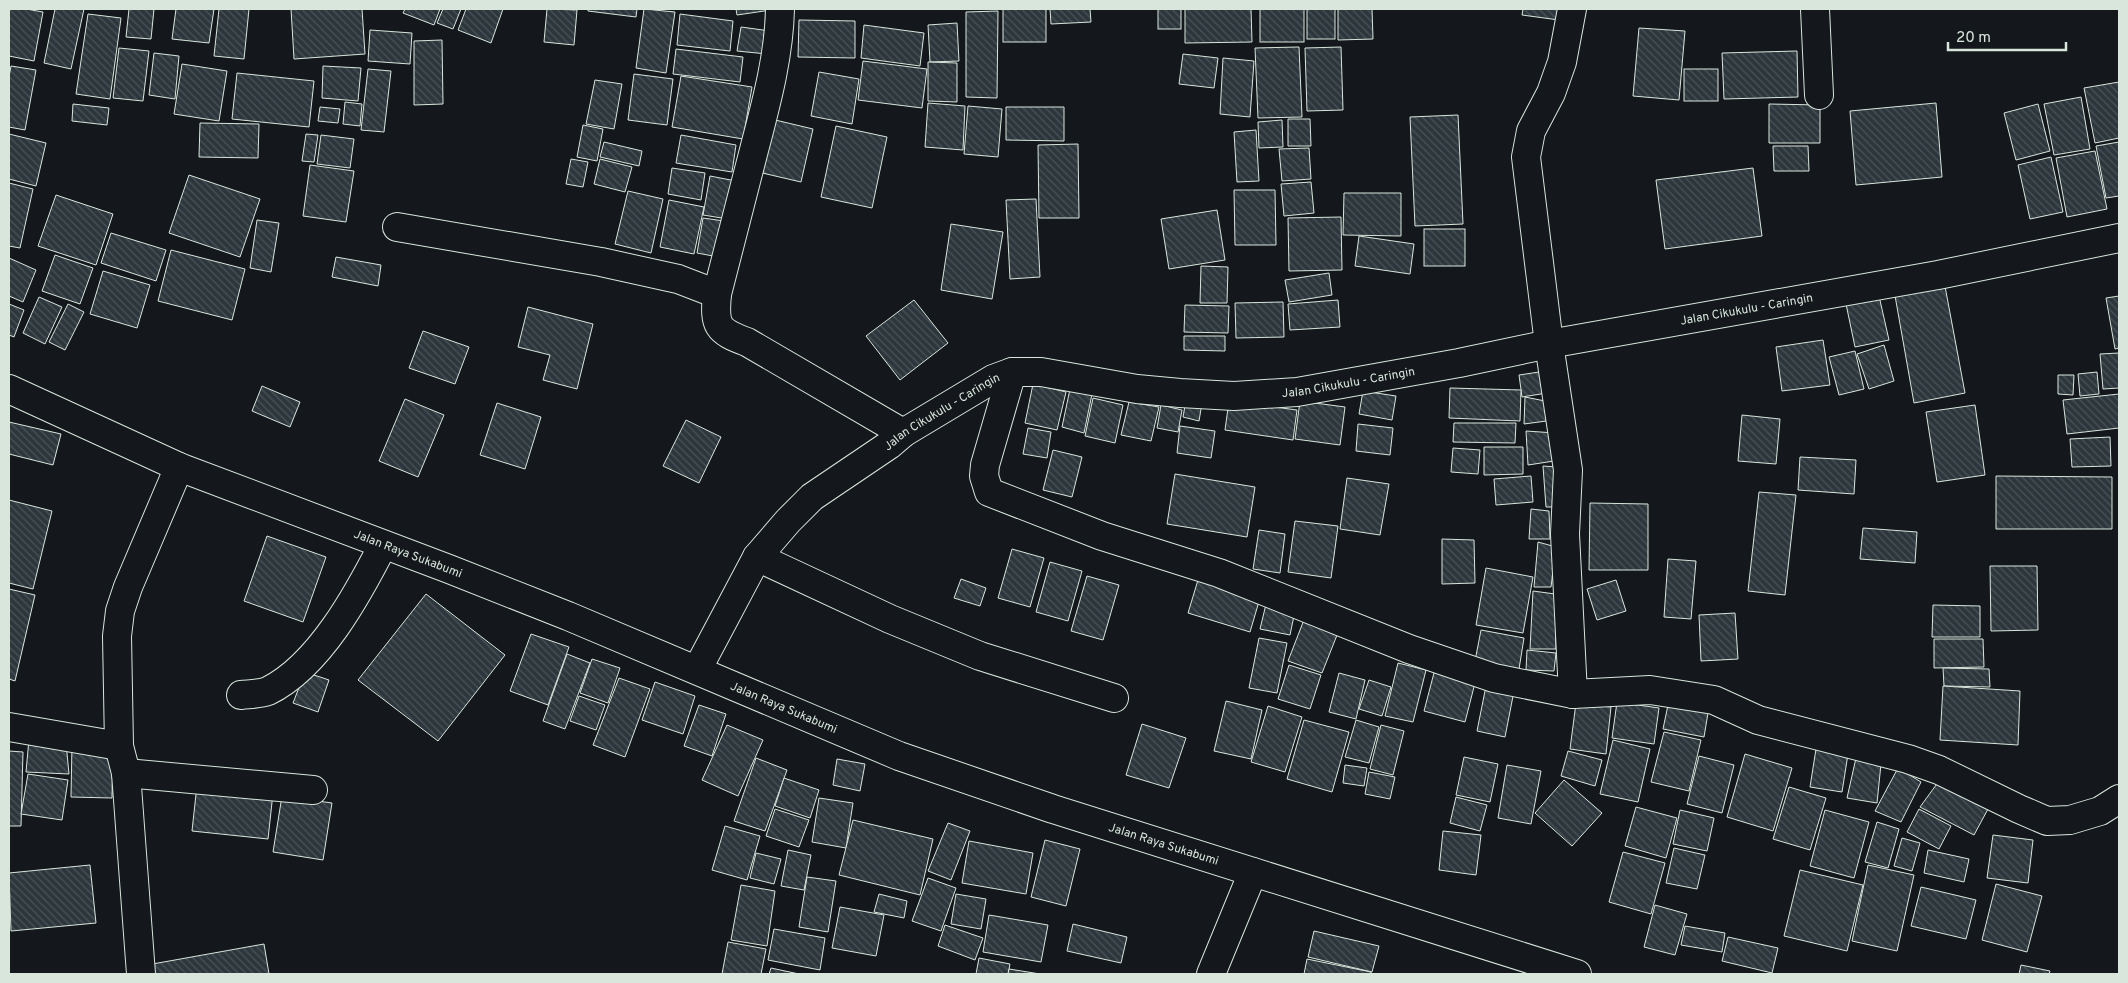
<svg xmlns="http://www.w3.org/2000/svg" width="2128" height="983" font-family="Overpass,sans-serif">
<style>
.building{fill:url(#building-back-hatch);stroke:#d8e6dc}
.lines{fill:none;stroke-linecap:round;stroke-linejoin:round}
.street-casing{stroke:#d8e6dc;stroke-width:30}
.highway-casing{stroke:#d8e6dc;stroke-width:30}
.street{stroke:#14181c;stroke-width:28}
.highway{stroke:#14181c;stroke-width:28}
.labels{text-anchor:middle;stroke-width:4;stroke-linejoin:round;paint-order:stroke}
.street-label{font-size:12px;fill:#d8e6dc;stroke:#14181c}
</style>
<defs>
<pattern id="building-back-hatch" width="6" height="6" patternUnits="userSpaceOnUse" patternTransform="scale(1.25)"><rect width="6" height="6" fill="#2c363c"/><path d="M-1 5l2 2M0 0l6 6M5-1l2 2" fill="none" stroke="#4a5358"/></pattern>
</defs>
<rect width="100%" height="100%" fill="#14181c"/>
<g class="building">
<path d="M9,9H26L43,12L34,61L9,56Z"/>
<path d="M55,9H84L71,69L44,63Z"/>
<path d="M129,9H154L151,39L126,37Z"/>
<path d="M176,9H214L209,43L172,39Z"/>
<path d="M219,9H249L244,59L214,56Z"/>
<path d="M291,9H362L365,54L294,59Z"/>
<path d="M405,9H440L434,25L403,13Z"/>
<path d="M443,9H461L453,29L437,23Z"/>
<path d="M466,9H503L491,43L458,30Z"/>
<path d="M547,9L577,10L574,45L544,42Z"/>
<path d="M588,9H637L636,17L588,11Z"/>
<path d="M644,9L675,12L666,73L636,68Z"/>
<path d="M736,9H771V10L737,15Z"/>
<rect x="1003" y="9" width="43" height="33"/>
<path d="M1050,9H1090L1091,22L1051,24Z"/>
<rect x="1158" y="9" width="23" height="20"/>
<path d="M1185,9H1251L1252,42L1185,43Z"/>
<rect x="1260" y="9" width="44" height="33"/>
<rect x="1307" y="9" width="28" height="30"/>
<path d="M1338,9H1372L1373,39L1338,40Z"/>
<path d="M1523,9H1561L1559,20L1522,15Z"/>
<path d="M998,11L997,98L966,97V12Z"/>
<path d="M88,14L121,18L110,99L76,94Z"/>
<path d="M680,14L733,21L730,51L677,45Z"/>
<path d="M799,20L855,21V58L798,57Z"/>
<path d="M957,23L959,61L930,62L928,25Z"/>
<path d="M864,25L924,33L920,66L861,58Z"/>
<path d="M741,27L770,31L767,54L737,51Z"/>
<path d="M1639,28L1685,31L1679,100L1633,96Z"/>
<path d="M370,30L412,33L410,64L368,61Z"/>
<path d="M442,40L443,104L414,105V41Z"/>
<path d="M1299,47L1302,117L1258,118L1255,48Z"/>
<path d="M1341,47L1343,110L1307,111L1305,48Z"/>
<path d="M119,48L149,51L143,101L113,98Z"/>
<path d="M676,49L743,57L740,82L673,74Z"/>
<path d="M1797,51L1798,97L1724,99L1722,53Z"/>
<path d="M154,53L179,56L175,99L149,95Z"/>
<path d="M1183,54L1218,58L1214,88L1179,84Z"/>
<path d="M1223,58L1254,61L1250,117L1220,114Z"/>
<path d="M863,61L927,69L922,108L858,100Z"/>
<path d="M928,62L957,63V102L928,101Z"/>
<path d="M182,64L227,71L219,121L174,114Z"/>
<path d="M11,66L36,70L25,130L9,127V77Z"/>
<path d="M323,66L361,68L358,101L322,98Z"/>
<path d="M368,69L391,71L384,132L361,130Z"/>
<rect x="1684" y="69" width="34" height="32"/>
<path d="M819,72L859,79L852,124L811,116Z"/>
<path d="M237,73L314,81L309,127L232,119Z"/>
<path d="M634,74L673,79L667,125L628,120Z"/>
<path d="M681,76L752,87L743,139L672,127Z"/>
<path d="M595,80L622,84L614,129L586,124Z"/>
<path d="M2119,82V138L2095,143L2084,88Z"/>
<path d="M2081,97L2090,149L2054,155L2044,104Z"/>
<path d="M345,102L362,104L360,126L343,124Z"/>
<path d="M928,103L965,106L963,150L925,147Z"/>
<path d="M1936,103L1942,177L1856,185L1850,111Z"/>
<path d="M73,104L109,108L107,125L72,121Z"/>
<path d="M1769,104L1820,105V143H1769Z"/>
<path d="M2038,104L2050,151L2016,160L2004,113Z"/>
<path d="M968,106L1002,109L998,157L964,154Z"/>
<path d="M320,107L340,109L338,123L318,121Z"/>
<path d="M1006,107H1064V141L1006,140Z"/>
<path d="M1458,115L1463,224L1415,226L1410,117Z"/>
<path d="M771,119L813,129L801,182L758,172Z"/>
<path d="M1288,119H1310L1311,146H1288Z"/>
<path d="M1282,120L1283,147L1259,148L1258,122Z"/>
<path d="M200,123L259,124L258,158L199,157Z"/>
<path d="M583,125L603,129L597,161L577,157Z"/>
<path d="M836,126L887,137L872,208L821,197Z"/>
<path d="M1256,130L1259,181L1237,182L1234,132Z"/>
<path d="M9,134L46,143L36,186L9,179Z"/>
<path d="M306,134L318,135L314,162L302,161Z"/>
<path d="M321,135L354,139L350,168L317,164Z"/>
<path d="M681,135L736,145L732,172L676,163Z"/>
<path d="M604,142L642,151L639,166L600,157Z"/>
<path d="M2119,142V196L2106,198L2096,146Z"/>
<path d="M1078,144L1079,218H1039L1038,145Z"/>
<path d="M1773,146H1808L1809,171H1774Z"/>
<path d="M1309,148L1311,179L1282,181L1279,149Z"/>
<path d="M2095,151L2107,209L2067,217L2056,158Z"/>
<path d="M2051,157L2063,212L2030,219L2018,165Z"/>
<path d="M571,159L588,162L583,187L566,184Z"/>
<path d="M600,159L632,167L625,192L594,184Z"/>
<path d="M310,165L354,171L346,222L303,216Z"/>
<path d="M672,168L705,173L701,200L668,194Z"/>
<path d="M1753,168L1762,236L1665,249L1656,180Z"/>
<path d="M189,175L260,199L240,257L169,233Z"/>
<path d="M710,176L741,182L734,220L703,215Z"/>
<path d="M1311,182L1314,213L1284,216L1281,184Z"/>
<path d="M9,183L33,189L20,248L9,246Z"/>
<path d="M1234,190H1275L1276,245H1235Z"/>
<path d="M628,191L663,199L651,253L615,244Z"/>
<path d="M1344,193H1401V236L1343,235Z"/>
<path d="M56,195L113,214L96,265L38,246Z"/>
<path d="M1036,199L1040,277L1010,279L1006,200Z"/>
<path d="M669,200L704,207L694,254L660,247Z"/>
<path d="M1217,210L1225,260L1169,269L1161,219Z"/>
<path d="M1341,217L1342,270L1289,271L1288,218Z"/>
<path d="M703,218L731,222L724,258L697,253Z"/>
<path d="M257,220L279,223L271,272L250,268Z"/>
<path d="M951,224L1003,232L992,299L941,290Z"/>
<rect x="1424" y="229" width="41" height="37"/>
<path d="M111,233L166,250L156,281L101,263Z"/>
<path d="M1359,236L1414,244L1410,274L1355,266Z"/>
<path d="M171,250L245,269L232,320L158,301Z"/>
<path d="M55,255L93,268L80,304L42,291Z"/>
<path d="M336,257L381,265L378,286L332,277Z"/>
<path d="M9,258L36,270L23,302L9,296Z"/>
<path d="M1201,266L1228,267L1227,303H1200Z"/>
<path d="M103,271L150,285L137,328L90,314Z"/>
<path d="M1329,273L1332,295L1289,302L1285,280Z"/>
<path d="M1944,281L1965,393L1914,403L1894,290Z"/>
<path d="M1879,296L1889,340L1855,347L1846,304Z"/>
<path d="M2119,296V348L2115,349L2106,298Z"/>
<path d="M39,297L62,307L45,344L23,333Z"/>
<path d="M914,300L948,343L900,380L866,336Z"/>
<path d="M1338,300L1340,327L1290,330L1288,304Z"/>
<path d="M1283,302L1284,337L1236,338L1235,303Z"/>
<path d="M9,304L24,310L14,337L9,335Z"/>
<path d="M68,304L84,312L65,350L49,342Z"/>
<path d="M1185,305L1229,306L1228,333L1184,332Z"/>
<path d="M528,307L593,324L577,389L543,380L550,355L518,347Z"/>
<path d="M423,331L469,347L455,384L409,368Z"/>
<path d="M1184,336H1225V351L1184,350Z"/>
<path d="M1823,340L1830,385L1782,391L1776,347Z"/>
<path d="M1884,345L1894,381L1869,389L1857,354Z"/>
<path d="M1855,351L1864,389L1839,395L1829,357Z"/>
<path d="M2119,353V388L2103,389L2100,354Z"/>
<path d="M1546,371L1547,393L1522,397L1519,375Z"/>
<path d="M2097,372L2099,394L2080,396L2078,374Z"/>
<path d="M2058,375H2074L2073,395L2058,394Z"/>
<path d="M1033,384L1066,392L1057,430L1025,423Z"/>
<path d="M262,386L300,402L290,427L252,411Z"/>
<path d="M1450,388L1521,390L1520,421L1449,418Z"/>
<path d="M1070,389L1092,394L1084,433L1062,427Z"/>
<path d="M1363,391L1396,396L1392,420L1359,414Z"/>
<path d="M2119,394V428L2067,434L2063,400Z"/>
<path d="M1525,397L1550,402L1554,420L1524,424Z"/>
<path d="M1093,398L1123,405L1115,443L1085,436Z"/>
<path d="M405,399L444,415L418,477L379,461Z"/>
<path d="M1186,400L1202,403L1199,421L1183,417Z"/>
<path d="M1229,401L1297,410L1293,440L1225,430Z"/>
<path d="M1300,401L1345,407L1340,445L1295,439Z"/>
<path d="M1129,402L1159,407L1151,441L1121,435Z"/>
<path d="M497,403L541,417L525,469L480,455Z"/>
<path d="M1161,405L1182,410L1178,432L1157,428Z"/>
<path d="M1975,405L1985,475L1937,482L1926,412Z"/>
<path d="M1742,415L1780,419L1776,464L1738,461Z"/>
<path d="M686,420L721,437L699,483L663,466Z"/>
<path d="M9,422L61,434L53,465L9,454Z"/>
<path d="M1454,423H1516L1515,443L1453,442Z"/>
<path d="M1358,424L1393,428L1390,455L1356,451Z"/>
<path d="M1180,426L1215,431L1211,458L1177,453Z"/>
<path d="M1028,428L1051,432L1047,458L1023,454Z"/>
<path d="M1526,431L1555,433L1554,461L1528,465Z"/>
<path d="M2110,437L2111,466L2072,467L2070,439Z"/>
<path d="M1484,447H1523V474L1484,475Z"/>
<path d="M1453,448L1480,450L1478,474L1451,472Z"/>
<path d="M1053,450L1082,457L1072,497L1043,490Z"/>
<path d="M1800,457L1856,460L1854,494L1798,490Z"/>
<path d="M1543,466L1556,467L1557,507H1546Z"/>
<path d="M1175,474L1255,487L1247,537L1167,524Z"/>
<path d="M1531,476L1533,502L1496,505L1494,479Z"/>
<path d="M1996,476L2112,477V529H1996Z"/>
<path d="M1347,478L1389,484L1380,535L1340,529Z"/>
<path d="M1759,492L1796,495L1785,595L1748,591Z"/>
<path d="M9,500L52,511L33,589L9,583Z"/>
<path d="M1590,503L1648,504V570H1589Z"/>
<path d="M1531,509L1549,511L1550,539H1529Z"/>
<path d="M1295,521L1338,526L1331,578L1288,572Z"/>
<path d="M1863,528L1917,532L1915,563L1860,559Z"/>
<path d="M1259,530L1285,534L1280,573L1253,569Z"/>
<path d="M267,536L326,557L303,622L244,601Z"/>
<path d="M1442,539L1474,540L1475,583L1442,584Z"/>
<path d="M1538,542L1556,547L1551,587H1534Z"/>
<path d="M1012,549L1044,558L1030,607L998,598Z"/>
<path d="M1668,559L1696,561L1691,619L1664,617Z"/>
<path d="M1050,562L1082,571L1068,621L1036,612Z"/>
<path d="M1990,566H2037L2038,630L1991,631Z"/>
<path d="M1486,568L1533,577L1523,633L1476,625Z"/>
<path d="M1087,576L1119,585L1103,640L1071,631Z"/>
<path d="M961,579L986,588L980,606L954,598Z"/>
<path d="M1198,580L1260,598L1250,632L1188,613Z"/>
<path d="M1616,580L1626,611L1597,620L1587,589Z"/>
<path d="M9,589L35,595L15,681L9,679Z"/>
<path d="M1533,591L1555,594L1556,649H1530Z"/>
<path d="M426,594L505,655L438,741L358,680Z"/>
<path d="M1267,600L1296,606L1290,635L1260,629Z"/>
<path d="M1933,605L1980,606V637H1932Z"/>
<path d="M1307,612L1341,625L1322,673L1288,661Z"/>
<path d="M1735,613L1738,659L1701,661L1699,615Z"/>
<path d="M1481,630L1524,638L1519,669L1475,661Z"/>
<path d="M531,634L569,647L548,705L510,691Z"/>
<path d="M1259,638L1287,643L1277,693L1249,688Z"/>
<path d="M1934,639H1983L1984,667L1934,668Z"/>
<path d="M1527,650L1556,653L1554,671L1526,670Z"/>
<path d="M567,654L590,663L565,729L543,721Z"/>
<path d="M592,659L620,668L608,703L580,693Z"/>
<path d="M1398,663L1426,670L1413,722L1385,716Z"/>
<path d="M1289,665L1321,675L1310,709L1278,699Z"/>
<path d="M1943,668L1989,669L1990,687L1944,686Z"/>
<path d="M1435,669L1476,679L1465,722L1424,711Z"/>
<path d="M305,672L329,680L318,712L293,703Z"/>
<path d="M1339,673L1365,680L1356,719L1329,712Z"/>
<path d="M619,678L650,689L625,757L593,745Z"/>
<path d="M1369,680L1391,687L1382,716L1359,709Z"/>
<path d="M655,682L695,696L683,734L642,720Z"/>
<path d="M1486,686L1514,691L1505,737L1477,731Z"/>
<path d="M1943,686L2020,691L2018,745L1940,740Z"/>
<path d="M579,696L605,705L596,730L570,721Z"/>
<path d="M1226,701L1262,710L1251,759L1214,751Z"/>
<path d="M1617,702L1659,708L1654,744L1612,738Z"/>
<path d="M1576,703L1611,707L1606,754L1570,749Z"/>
<path d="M699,705L726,714L712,756L684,746Z"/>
<path d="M1668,705L1708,713L1704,737L1663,729Z"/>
<path d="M1268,706L1302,717L1285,772L1251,762Z"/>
<path d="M1304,720L1349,732L1332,792L1287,779Z"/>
<path d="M1356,720L1379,727L1369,763L1345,757Z"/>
<path d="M1142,724L1186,738L1169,788L1126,775Z"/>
<path d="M727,725L763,740L738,796L702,780Z"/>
<path d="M1381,725L1404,731L1393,775L1370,769Z"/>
<path d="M1664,732L1701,740L1689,791L1651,782Z"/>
<path d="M29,739L66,743L69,774L26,772Z"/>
<path d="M1613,740L1650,749L1638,802L1600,794Z"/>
<path d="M72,744L113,745L112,798L71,797Z"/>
<path d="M1816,749L1848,754L1842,792L1810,787Z"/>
<path d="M9,751L23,752L21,826H9Z"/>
<path d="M1568,751L1602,760L1595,786L1561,776Z"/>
<path d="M1745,754L1792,768L1773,831L1727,817Z"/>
<path d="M1699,756L1734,765L1722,813L1687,804Z"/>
<path d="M1464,757L1498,764L1490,802L1456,795Z"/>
<path d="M756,758L787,770L765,831L734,821Z"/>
<path d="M1856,758L1881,764L1877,803L1847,798Z"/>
<path d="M837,759L865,764L860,791L833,785Z"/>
<path d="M1345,765L1367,768L1364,786L1343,783Z"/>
<path d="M1507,765L1541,771L1531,824L1498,818Z"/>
<path d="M1898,768L1921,782L1901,822L1875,811Z"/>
<path d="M1369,772L1395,777L1390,799L1365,794Z"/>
<path d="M28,774L68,780L62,820L21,814Z"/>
<path d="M784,778L819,790L810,818L775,806Z"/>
<path d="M1564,780L1602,813L1572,846L1535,813Z"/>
<path d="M1939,781L1988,809L1974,835L1920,807Z"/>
<path d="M197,785L273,793L268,839L192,831Z"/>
<path d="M1789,787L1826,798L1810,850L1773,839Z"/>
<path d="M282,796L332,803L323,860L273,852Z"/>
<path d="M1456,797L1487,805L1480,831L1450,823Z"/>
<path d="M819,798L853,803L846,848L812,842Z"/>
<path d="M1636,807L1677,818L1666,858L1625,846Z"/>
<path d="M775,809L809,820L799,847L766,836Z"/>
<path d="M1919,809L1951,826L1939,849L1907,832Z"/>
<path d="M1680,810L1714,818L1707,851L1673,844Z"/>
<path d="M1825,810L1869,822L1854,878L1810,866Z"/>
<path d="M853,820L933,839L920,895L839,875Z"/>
<path d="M1877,822L1899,829L1888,868L1865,862Z"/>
<path d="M948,823L970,831L951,880L928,871Z"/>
<path d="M725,826L760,836L747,880L712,870Z"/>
<path d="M1443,831L1481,835L1476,875L1439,870Z"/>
<path d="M1993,835L2033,840L2028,883L1987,878Z"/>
<path d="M1902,838L1920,843L1912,871L1894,866Z"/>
<path d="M1045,840L1080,849L1066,906L1031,897Z"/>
<path d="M969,841L1033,853L1026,894L962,883Z"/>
<path d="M1674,848L1705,855L1697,889L1666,883Z"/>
<path d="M788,850L811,855L804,890L781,886Z"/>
<path d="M1928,850L1969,859L1964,882L1924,873Z"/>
<path d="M1623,852L1665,863L1651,914L1609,902Z"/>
<path d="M756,853L781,859L774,884L750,878Z"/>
<path d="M90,865L96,923L11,931L9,873Z"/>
<path d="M1868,865L1914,875L1897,951L1852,941Z"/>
<path d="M1800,870L1863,885L1847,951L1784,936Z"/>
<path d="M807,877L836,881L828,932L799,927Z"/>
<path d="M928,878L956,888L941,931L912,921Z"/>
<path d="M1996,884L2042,896L2027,952L1982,940Z"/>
<path d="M741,885L775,891L767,946L731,940Z"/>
<path d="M1921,887L1976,900L1966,939L1911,926Z"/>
<path d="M879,894L907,901L904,918L874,912Z"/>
<path d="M956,894L986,899L981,929L951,924Z"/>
<path d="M1655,905L1687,914L1675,955L1644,947Z"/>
<path d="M840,907L884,915L876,956L832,948Z"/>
<path d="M989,915L1048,925L1041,962L983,952Z"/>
<path d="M1073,924L1127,937L1121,963L1067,951Z"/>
<path d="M945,925L983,938L975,960L938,946Z"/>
<path d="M1685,926L1725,933L1722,952L1681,945Z"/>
<path d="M774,929L825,938L820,970L768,960Z"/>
<path d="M1314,931L1379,946L1372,972L1308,957Z"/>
<path d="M1728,937L1778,948L1772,973L1722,961Z"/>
<path d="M728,942L766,949L761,974H722Z"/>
<path d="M264,944L269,974H148L147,965Z"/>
<path d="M979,958L1010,964L1008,974H976Z"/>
<path d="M1307,959L1371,972V974H1304Z"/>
<path d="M2021,965L2050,971L2049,974H2019Z"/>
<path d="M771,968L799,974H769Z"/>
<path d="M1009,969L1040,974H1008Z"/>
</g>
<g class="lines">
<g class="street-casing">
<g id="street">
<path d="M780,9C779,57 766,104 754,150C742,198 729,246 717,294C714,326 717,331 747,342L903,433"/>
<path d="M1572,9L1562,62L1551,93L1531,131L1526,157L1549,344L1568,470L1565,534L1573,694"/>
<path d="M1815,9L1819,95"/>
<path d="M397,227L601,262L678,279L717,294"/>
<path d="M1012,372L985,465L984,476L989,492L1102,536L1219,573L1409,649L1494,678L1573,694L1650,690L1714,700L1758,720L1908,759L1939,770L2019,809L2047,821L2070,820L2100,811L2119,799"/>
<path d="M757,557L890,619L980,656L1114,698"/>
<path id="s1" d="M697,670L757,557L788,521L812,497L889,445L903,433L993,379L1012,372H1041L1137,389L1180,393L1234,396L1297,392L1459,363L1549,344L1938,275L2119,238"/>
<path d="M241,695C250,694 260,694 268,691C319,666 358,594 383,545"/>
<path d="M9,727L119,746"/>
<path d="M126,773L313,790"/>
<path d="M141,974L126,773L119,746L117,636L120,611L128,587L179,467"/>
<path d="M1211,974L1253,872"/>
</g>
</g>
<g class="highway-casing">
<g id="highway">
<path id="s2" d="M9,389L179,467L449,569L568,616L899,756L1053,809L1577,974"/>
</g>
</g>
<use href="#street" class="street"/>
<use href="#highway" class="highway"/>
</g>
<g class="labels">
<g class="street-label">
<text dy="4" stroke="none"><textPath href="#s1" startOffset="1190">Jalan Cikukulu - Caringin</textPath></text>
<text dy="4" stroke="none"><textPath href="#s1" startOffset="785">Jalan Cikukulu - Caringin</textPath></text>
<text dy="4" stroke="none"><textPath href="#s1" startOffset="365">Jalan Cikukulu - Caringin</textPath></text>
<text dy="4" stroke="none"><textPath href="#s2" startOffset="432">Jalan Raya Sukabumi</textPath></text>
<text dy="4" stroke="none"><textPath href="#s2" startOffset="838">Jalan Raya Sukabumi</textPath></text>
<text dy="4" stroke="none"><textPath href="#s2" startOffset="1242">Jalan Raya Sukabumi</textPath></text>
</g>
</g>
<rect width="2128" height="983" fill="none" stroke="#d8e6dc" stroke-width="20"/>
<path d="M1948 42v8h118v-8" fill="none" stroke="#d8e6dc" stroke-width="2.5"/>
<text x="1956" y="42" font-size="15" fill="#d8e6dc" stroke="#14181c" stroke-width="4" paint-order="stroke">20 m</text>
</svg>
